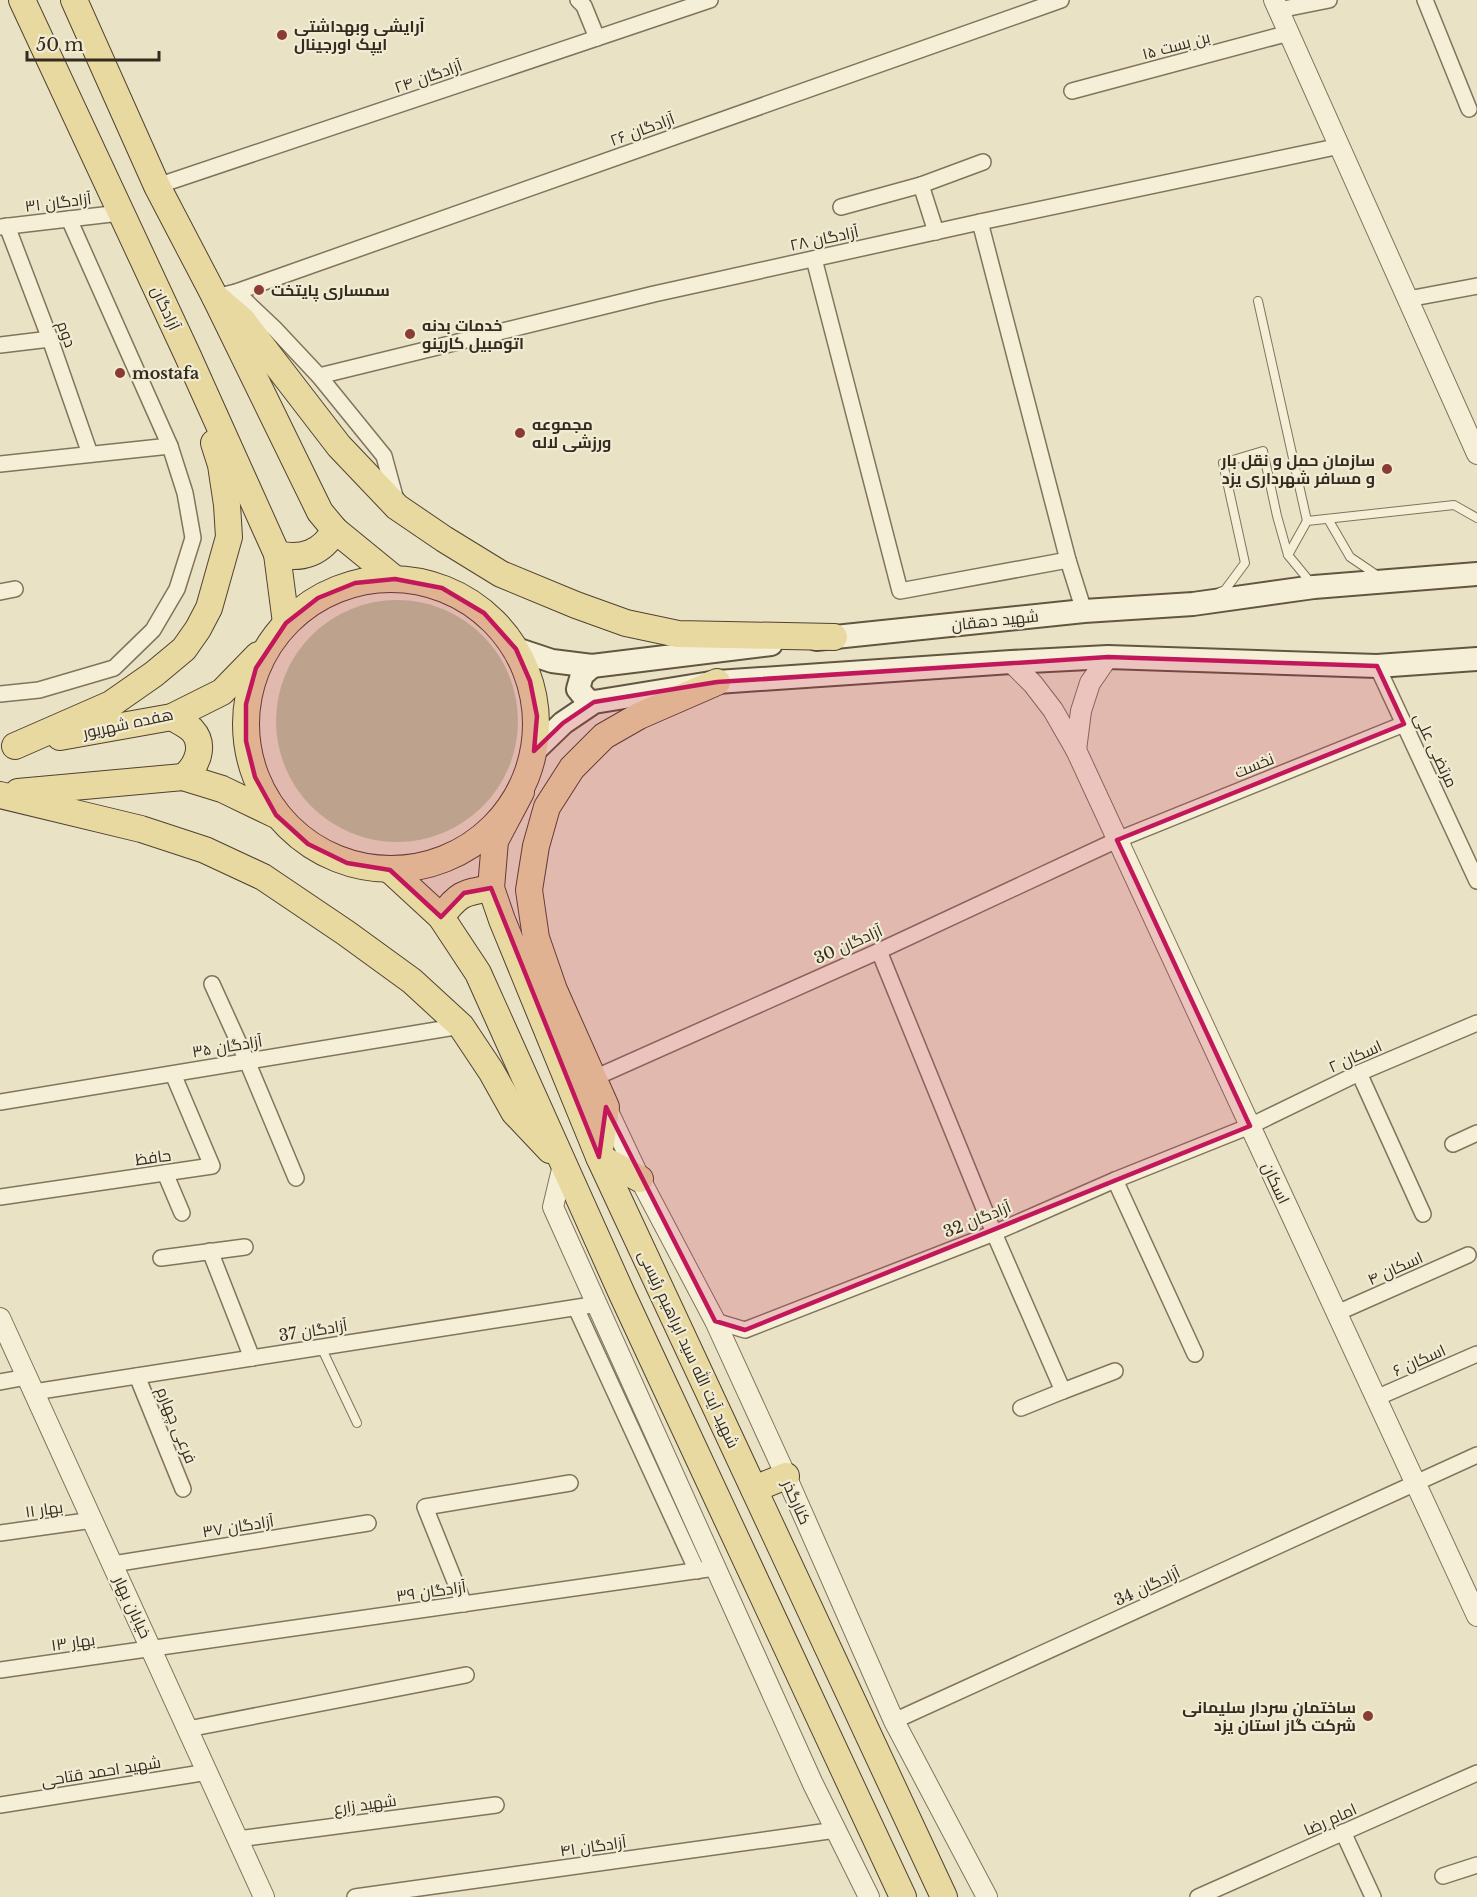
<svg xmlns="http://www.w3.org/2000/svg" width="1477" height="1897" font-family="'Libre Baskerville',Cairo,serif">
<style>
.green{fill:#bcc59a}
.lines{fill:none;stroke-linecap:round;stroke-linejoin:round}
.service-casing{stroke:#81745d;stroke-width:10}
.minor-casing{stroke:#81745d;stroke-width:18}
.tertiary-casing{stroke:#81745d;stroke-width:22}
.secondary-casing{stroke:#635540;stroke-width:26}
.primary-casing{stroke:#504231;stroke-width:28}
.service{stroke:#f5efd7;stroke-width:8}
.minor{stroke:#f5efd7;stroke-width:15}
.tertiary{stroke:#f5efd7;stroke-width:20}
.secondary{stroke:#f5efd7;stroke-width:22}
.primary{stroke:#e8d9a0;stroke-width:26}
.marked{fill:#c2185b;fill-opacity:0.2;stroke:#c2185b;stroke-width:4.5;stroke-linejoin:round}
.poi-dot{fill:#8a3c34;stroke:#f1ebd3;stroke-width:2}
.labels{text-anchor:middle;stroke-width:4.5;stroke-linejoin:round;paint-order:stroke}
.poi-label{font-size:16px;font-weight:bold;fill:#332b1f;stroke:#f1ebd3;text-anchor:start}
.street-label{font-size:16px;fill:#332b1f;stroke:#f1ebd3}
</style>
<rect width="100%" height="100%" fill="#e9e2c5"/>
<circle class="green" cx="397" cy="721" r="121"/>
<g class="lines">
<g class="service-casing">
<g id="service">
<path d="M1258,301L1307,521"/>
<path d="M1328,519L1350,557L1378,576"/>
<path d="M1288,555L1307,521L1454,505L1477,518"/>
<path d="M1220,592L1225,590L1245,563L1223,463L1263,451L1277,516L1288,555L1311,583"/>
<path d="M321,1347L357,1423"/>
</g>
</g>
<g class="minor-casing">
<g id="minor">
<path d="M578,0L584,6L597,38"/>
<path d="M1425,0L1469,109"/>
<path d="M1279,10L1329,0"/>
<path d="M1072,91L1289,33"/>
<path d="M921,185L983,162"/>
<path d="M157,186L710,0"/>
<path d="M841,207L921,185L936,232"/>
<path d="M980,222L1068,560L1084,611"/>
<path d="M7,226L50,339L90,454"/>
<path d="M0,227L120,213"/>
<path d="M814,259L900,591L1068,560"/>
<path d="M236,292L274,328L319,376L384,456L396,500"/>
<path d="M215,297L236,292L1061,0"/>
<path d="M1408,299L1477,286"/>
<path d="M0,345L50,339"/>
<path d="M319,376L654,294L980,222L1340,146"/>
<path d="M0,464L170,446"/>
<path d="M0,592L15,589"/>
<path d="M1377,666L1477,881"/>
<path d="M0,694L39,690L114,668L153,630L177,589L193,538L185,493L170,446L69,219"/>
<path d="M879,951L994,1233L1063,1391L1021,1408"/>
<path d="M212,984L247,1061L296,1178"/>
<path d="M1359,1073L1423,1214"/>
<path d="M592,1079L879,951L1117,840L1404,724"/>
<path d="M0,1102L461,1026"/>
<path d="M1453,1144L1477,1133"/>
<path d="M165,1173L182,1213"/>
<path d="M1115,1180L1195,1354"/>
<path d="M0,1197L212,1166L173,1074"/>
<path d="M210,1251L252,1358"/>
<path d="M161,1258L245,1247"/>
<path d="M576,1308L697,1571"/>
<path d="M1337,1313L1468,1255"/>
<path d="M715,1321L745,1330L994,1233L1115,1180L1250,1126L1359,1073L1477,1023"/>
<path d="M137,1376L183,1489"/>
<path d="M0,1382L27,1377"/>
<path d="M1063,1391L1115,1371"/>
<path d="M34,1392L598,1304"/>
<path d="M1376,1398L1477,1354"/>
<path d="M0,1533L93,1520"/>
<path d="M113,1564L368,1523"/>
<path d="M464,1604L425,1507L570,1483"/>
<path d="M0,1670L715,1568"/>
<path d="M894,1721L1477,1455"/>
<path d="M188,1729L466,1675"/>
<path d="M0,1805L208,1772"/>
<path d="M1343,1832L1373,1897"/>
<path d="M238,1839L496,1805"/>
<path d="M1443,1876L1477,1865"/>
<path d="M355,1897L836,1830"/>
<path d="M1198,1897L1477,1773"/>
</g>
</g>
<g class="tertiary-casing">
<g id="tertiary">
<path d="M1274,0L1477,454"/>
<path d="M1011,662L1033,684L1053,710L1076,750L1477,1616"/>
<path d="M1076,750L1081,711L1090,683L1108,657"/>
<path d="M606,1107L640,1179L715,1321L786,1476L894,1721L987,1897"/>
<path d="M563,1165L553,1207L813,1784L869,1897"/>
<path d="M0,1318L264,1897"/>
</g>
</g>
<g class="secondary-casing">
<g id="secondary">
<path d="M816,639L1084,611L1193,604L1314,587L1477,574"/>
<path d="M516,649L552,661L592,666L771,644"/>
<path d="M592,666L582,675L578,689L587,700L594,702"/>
<path d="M534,751L563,723L594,702L717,682L1011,662L1108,657L1377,666L1477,659"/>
</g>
</g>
<g class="primary-casing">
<g id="primary">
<path d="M22,0L187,354L277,554L286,623"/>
<path d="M74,0L157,186L215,297L320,512L335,530L395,579"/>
<path d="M215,297L242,320L339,446L397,507L444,539L501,574L576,605L626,623L678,634L834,637"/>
<path d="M277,554C302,560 322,553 335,530"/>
<circle cx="391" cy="724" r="145"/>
<path d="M172,717C178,721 187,725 192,730C206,745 197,767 183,777"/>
<path d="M60,737L172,717L222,692L258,655"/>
<path d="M15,746L111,704L154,674L184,649L198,629L209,608L229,537L227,505L221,465L214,443"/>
<path d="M18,792L183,777L222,789L276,815"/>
<path d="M521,792L495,841L491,888L502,920L599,1157L944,1897"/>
<path d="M0,795L141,829L205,850L263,877L346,933L412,981L461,1026L491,1071L514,1112L550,1150"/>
<path d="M390,870L441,917L478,973L622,1294L903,1897"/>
<path d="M441,917C459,893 463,893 491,888"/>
<path d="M640,1179L599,1157L606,1107L554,990L536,938L529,890L536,846L547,807L572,768L604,736L639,716L717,682"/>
<path d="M754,1489L786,1476"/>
</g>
</g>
<use href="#service" class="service"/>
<use href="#minor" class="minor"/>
<use href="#tertiary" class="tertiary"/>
<use href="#secondary" class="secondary"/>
<use href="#primary" class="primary"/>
</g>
<path class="marked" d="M395,579L442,588L484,613L516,649L530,681L537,716L534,751L563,723L594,702L631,696L717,682L1108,657L1377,666L1404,724L1117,840L1250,1126L745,1330L715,1321L606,1107L599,1157L491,888L464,893L441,917L390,870L347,863L308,844L276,815L255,777L246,741V704L256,668L286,623L318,598L355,583Z"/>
<g class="poi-dot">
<circle cx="282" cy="35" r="6"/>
<circle cx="259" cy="290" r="6"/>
<circle cx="410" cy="334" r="6"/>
<circle cx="120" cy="373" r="6"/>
<circle cx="520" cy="433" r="6"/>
<circle cx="1387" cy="469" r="6"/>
<circle cx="1368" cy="1716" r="6"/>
</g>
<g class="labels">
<g class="poi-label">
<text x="294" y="32">آرایشی وبهداشتی<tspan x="294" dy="18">ایپک اورجینال</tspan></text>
<text x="271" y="296">سمساری پایتخت</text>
<text x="422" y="331">خدمات بدنه<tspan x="422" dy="18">اتومبیل کارینو</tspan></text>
<text x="132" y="379">mostafa</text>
<text x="532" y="430">مجموعه<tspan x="532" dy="18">ورزشی لاله</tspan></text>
<text x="1375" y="466" text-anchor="end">سازمان حمل و نقل بار<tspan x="1375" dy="18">و مسافر شهرداری یزد</tspan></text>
<text x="1356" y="1713" text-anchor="end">ساختمان سردار سلیمانی<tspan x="1356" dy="18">شرکت گاز استان یزد</tspan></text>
</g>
<g class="street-label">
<text transform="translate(1176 45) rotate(-15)" y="6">بن بست ۱۵</text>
<text transform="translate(428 76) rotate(-19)" y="6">۲۴ آزادگان</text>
<text transform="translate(642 129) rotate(-20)" y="6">۲۶ آزادگان</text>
<text transform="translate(58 202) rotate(-7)" y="6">۳۱ آزادگان</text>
<text transform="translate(824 238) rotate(-12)" y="6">۲۸ آزادگان</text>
<text transform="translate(166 308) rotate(65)" y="6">آزادگان</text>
<text transform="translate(67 334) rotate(70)" y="6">دوم</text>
<text transform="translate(995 620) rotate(-6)" y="6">شهید دهقان</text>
<text transform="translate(128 723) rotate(-12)" y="6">هفده شهریور</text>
<text transform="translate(1436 750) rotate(65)" y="6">مرتضی علی</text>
<text transform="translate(1254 765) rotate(-22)" y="6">نخست</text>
<text transform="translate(848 944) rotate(-24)" y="6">آزادگان 30</text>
<text transform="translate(227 1046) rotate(-9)" y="6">آزادگان ۳۵</text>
<text transform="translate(1355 1056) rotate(-24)" y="6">اسکان ۲</text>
<text transform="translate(153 1157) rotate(-8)" y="6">حافظ</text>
<text transform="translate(1276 1183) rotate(65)" y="6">اسکان</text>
<text transform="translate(977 1219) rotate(-22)" y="6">آزادگان 32</text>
<text transform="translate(1395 1268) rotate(-24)" y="6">اسکان ۴</text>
<text transform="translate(313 1330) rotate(-9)" y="6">آزادگان 37</text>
<text transform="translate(689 1349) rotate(65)" y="6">شهید آیت الله سید ابراهیم رئیسی</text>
<text transform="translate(1419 1360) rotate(-24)" y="6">اسکان ۶</text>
<text transform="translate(177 1425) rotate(68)" y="6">فرعی چهارم</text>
<text transform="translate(797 1502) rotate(66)" y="6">کنارگذر</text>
<text transform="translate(44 1509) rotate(-8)" y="6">بهار ۱۱</text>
<text transform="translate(238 1526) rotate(-9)" y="6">آزادگان ۳۷</text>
<text transform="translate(1147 1586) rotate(-25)" y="6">آزادگان 34</text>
<text transform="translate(431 1591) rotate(-8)" y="6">آزادگان ۳۹</text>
<text transform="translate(133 1607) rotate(65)" y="6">خیابان بهار</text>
<text transform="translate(73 1642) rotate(-8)" y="6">بهار ۱۳</text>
<text transform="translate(101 1771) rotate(-9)" y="6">شهید احمد قتاحی</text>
<text transform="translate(365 1804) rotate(-8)" y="6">شهید زارع</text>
<text transform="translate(1330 1819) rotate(-24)" y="6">امام رضا</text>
<text transform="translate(593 1846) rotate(-8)" y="6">آزادگان ۴۱</text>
</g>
</g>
<path d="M27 51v9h132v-9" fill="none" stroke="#332b1f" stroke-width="3"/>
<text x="36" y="51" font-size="18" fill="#332b1f" stroke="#f1ebd3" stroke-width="4.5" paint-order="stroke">50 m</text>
</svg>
